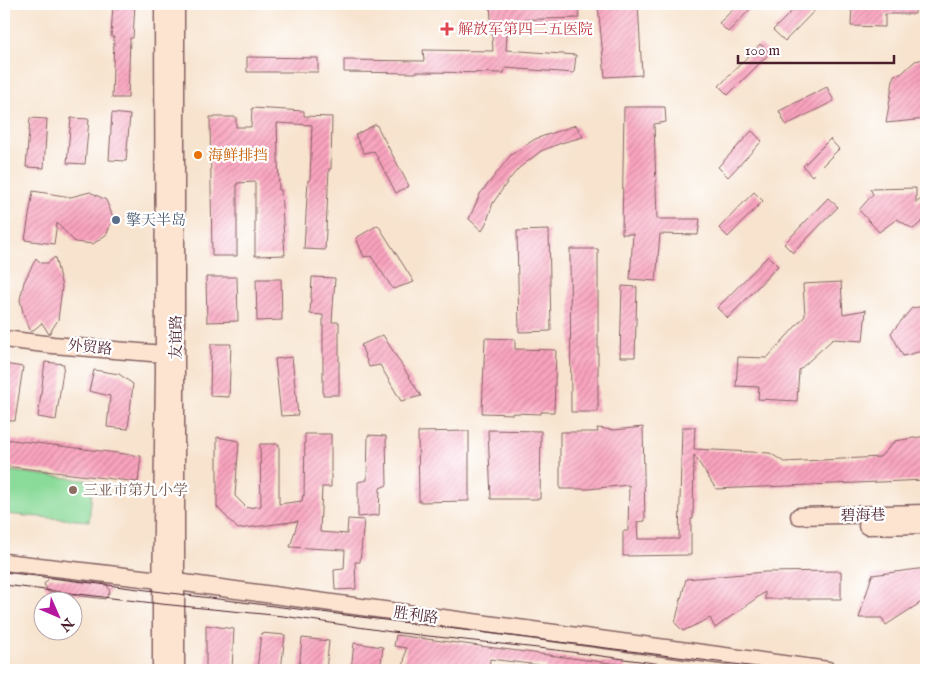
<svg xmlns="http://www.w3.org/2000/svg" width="930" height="674" font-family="'IM FELL English','Noto Serif SC',serif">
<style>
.grass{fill:#8ada99;stroke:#6a7c62}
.building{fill:url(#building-hatch)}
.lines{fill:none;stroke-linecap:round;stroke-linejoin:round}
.secondary-casing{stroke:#876464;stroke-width:19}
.secondary{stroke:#fde4d1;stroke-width:16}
.tram{stroke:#4a1f2b;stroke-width:1}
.health-dot{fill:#e0444e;stroke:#fff;stroke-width:2}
.food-dot{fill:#e8710a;stroke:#fff;stroke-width:2}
.service-dot{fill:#5c6f8a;stroke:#fff;stroke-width:2}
.education-dot{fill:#8d6e63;stroke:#fff;stroke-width:2}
.labels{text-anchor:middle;stroke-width:4.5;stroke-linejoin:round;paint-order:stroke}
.health-label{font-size:15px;fill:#be3a42;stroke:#fff;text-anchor:start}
.food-label{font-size:15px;fill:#c56008;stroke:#fff;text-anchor:start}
.service-label{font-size:15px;fill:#4e5e75;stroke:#fff;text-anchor:start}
.street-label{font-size:15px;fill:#4a1f2b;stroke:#fff}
.education-label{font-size:15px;fill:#785e54;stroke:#fff;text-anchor:start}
</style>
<defs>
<pattern id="building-hatch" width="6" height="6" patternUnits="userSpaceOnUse" patternTransform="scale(1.25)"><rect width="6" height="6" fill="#faa4bf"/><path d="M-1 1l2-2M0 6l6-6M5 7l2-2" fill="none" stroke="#cc859b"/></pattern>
</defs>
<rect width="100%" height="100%" fill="#fff"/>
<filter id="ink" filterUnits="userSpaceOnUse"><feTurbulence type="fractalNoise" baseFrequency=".02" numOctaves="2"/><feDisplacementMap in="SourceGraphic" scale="10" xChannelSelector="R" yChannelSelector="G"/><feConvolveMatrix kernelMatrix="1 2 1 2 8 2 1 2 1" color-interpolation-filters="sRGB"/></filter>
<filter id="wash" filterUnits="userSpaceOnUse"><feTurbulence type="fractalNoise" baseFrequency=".0096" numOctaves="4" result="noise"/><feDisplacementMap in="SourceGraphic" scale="20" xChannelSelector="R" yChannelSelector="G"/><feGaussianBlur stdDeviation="1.12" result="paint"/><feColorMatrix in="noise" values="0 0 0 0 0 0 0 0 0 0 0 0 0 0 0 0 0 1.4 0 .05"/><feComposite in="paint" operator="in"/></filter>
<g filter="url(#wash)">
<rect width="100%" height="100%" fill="#f7e3ce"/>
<path class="grass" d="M4,470L93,481L89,521L4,514Z"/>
<g id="blocks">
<g class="building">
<path d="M113,4H135L133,38H130L128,98H112L114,37H111Z"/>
<path d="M490,4H578L579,18L508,20L506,50L576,55L574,73L505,68L504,73L416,72V73L344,72V60L424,61L423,50L493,51Z"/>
<path d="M602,4H638L642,75L605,77L598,5Z"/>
<path d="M739,4H755L728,32L719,23Z"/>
<path d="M799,4H821L785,41L773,30Z"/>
<path d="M852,4H915V14H885V27L851,26Z"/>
<path d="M760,44L770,53L728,95L719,86Z"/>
<path d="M247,57L318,58V72H247Z"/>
<path d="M924,59L926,69V119L886,123L894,75L901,74L915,61Z"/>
<path d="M827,87L834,101L786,125L779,111Z"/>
<path d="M624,107H665L666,122L654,124L657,219H700L698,235L660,234L656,281L630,279L633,234H622Z"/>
<path d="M252,108L304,111V116L332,117L331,169H329L325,250L304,249L308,180H310L312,125L277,123L279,190H281L285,255L255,256V182L237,183V256H212L210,117H236V127H251Z"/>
<path d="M112,113L130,115L126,161L109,160Z"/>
<path d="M30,118L47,119L44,168L26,167Z"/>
<path d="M71,118L89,119L85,164L67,163Z"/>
<path d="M376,124L409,186L396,193L374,151L364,153L355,135Z"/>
<path d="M576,125L583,137L561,143L541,151L519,168L508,181L493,203L487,221L482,231L469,219L480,194L511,155L535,139Z"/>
<path d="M752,131L762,141L728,177L718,167Z"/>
<path d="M830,139L839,149L812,176L803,166Z"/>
<path d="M916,188V203L926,195V218L913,229L897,219L879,232L859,210L873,194L870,189Z"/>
<path d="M33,191L71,197L90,192L106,200L113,217L107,234L93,244L75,242L57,223L54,244L25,240Z"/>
<path d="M754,192L763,201L728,237L719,228Z"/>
<path d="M828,198L838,207L793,253L784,244Z"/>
<path d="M378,225L414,282L393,289L371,256L364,257L356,238Z"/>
<path d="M549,230L551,331L519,332L517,231Z"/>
<path d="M570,249H598V412H571Z"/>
<path d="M768,256L778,266L728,318L717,308Z"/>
<path d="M55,257L62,287L58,320L49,334L42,323L31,332L24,316L20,300L24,282L36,258L41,263H48Z"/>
<path d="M206,277H237L238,321L207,322Z"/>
<path d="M312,277L335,278L332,322H339V395H323V315L310,314Z"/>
<path d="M256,279H281L282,320L257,321Z"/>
<path d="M841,282L843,314L866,310L863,341L833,339L799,370L797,401L758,399L759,387L736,386L738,357L767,358L805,316L803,284Z"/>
<path d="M622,286L637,287L635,357H620Z"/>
<path d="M926,306V350L903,356L891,333L912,308Z"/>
<path d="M383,335L421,396L401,401L380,365L369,367L361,345Z"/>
<path d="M485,338L515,339V349L556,350L554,412H541V414L513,413V414L482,413Z"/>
<path d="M211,344H231L229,397L210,396Z"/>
<path d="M292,357L298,415L281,416L275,359Z"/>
<path d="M45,362L64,364L56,420L38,417Z"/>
<path d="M4,364L23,367L15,421L4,420Z"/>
<path d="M94,370L119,374L133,384L128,429L107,427L110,396L89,391Z"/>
<path d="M643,427L645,521L637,522L638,539H679L682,427H695L694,449L770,453L784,462L880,457L895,441L926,436V480L716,489L694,455L693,519H691V555L623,556V531H628L629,485L588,489H560V432H598L597,428L614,430Z"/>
<path d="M488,430L541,431L540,499H491Z"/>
<path d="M469,431V501L419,502L418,432Z"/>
<path d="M305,434H331V487H322L320,532L347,534L348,519L364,520L360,562H355L356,589L335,590L334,570L344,569L345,550L290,547L298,521L238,529L217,507V437L239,441L235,496L247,508L261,506L260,444H279V504L302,501L303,495L304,496Z"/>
<path d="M368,435L386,436L387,485L380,488L379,515L358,517V482L367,480Z"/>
<path d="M4,439L141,456L138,482L4,466Z"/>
<path d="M926,568V599L886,625L882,618H859L872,575Z"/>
<path d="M841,571V599H765V592L715,628L710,618L683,631L675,623L686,579L765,572Z"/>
<path d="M50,577L107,584L110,592L105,599L48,592L44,584Z"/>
<path d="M206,625L234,629L232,670H206Z"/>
<path d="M261,633L285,635L281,670H257Z"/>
<path d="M396,635L625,665V670H577L568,669V670H546L547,666L490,659L489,670H403L406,648L394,646Z"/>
<path d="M302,638L329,641L326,670H299Z"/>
<path d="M354,643L383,647L380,670H351Z"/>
</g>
</g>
</g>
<g filter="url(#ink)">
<use href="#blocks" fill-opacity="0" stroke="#876464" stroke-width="1"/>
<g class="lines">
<g class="secondary-casing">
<g id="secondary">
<path d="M176,4V670"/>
<path d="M4,339L53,345L164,354L173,353"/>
<path d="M799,516L926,513"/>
<path d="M867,526L926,525"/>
<path d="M4,562L177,582L828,670"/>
<path d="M161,670V604L164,370L163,4"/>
</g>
</g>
<use href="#secondary" class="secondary"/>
<g class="tram">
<path d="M4,572L781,670"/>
<path d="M4,585L161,604L283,616L392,632L556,650L707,670"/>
</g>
</g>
</g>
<path class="health-dot" d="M444.5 21.5h5v5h5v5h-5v5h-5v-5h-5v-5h5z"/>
<circle class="food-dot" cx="198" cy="155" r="5"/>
<circle class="service-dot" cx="116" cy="220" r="5"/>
<circle class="education-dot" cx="73" cy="490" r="5"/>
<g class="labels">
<g class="health-label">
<text x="458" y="34">解放军第四二五医院</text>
</g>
<g class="food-label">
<text x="208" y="160">海鲜排挡</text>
</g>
<g class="service-label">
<text x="126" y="225">擎天半岛</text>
</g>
<g class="street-label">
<text transform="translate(176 337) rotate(-90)" y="5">友谊路</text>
<text transform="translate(90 347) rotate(5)" y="5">外贸路</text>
<text transform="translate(863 515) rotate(-1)" y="5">碧海巷</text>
<text transform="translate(416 615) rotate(8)" y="5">胜利路</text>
</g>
<g class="education-label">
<text x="83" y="495">三亚市第九小学</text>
</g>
</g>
<rect width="930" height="674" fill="none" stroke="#fff" stroke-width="20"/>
<g transform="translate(58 616) rotate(135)"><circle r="24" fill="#ffffff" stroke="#b7a5aa"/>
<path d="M0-4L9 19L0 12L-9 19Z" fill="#b5179e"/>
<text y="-8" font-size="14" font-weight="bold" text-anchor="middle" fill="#4a1f2b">N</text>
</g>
<path d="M738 55v8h156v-8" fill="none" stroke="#4a1f2b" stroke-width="2.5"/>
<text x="745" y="55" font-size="15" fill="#4a1f2b" stroke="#ffffff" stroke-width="4" paint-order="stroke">100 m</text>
</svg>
